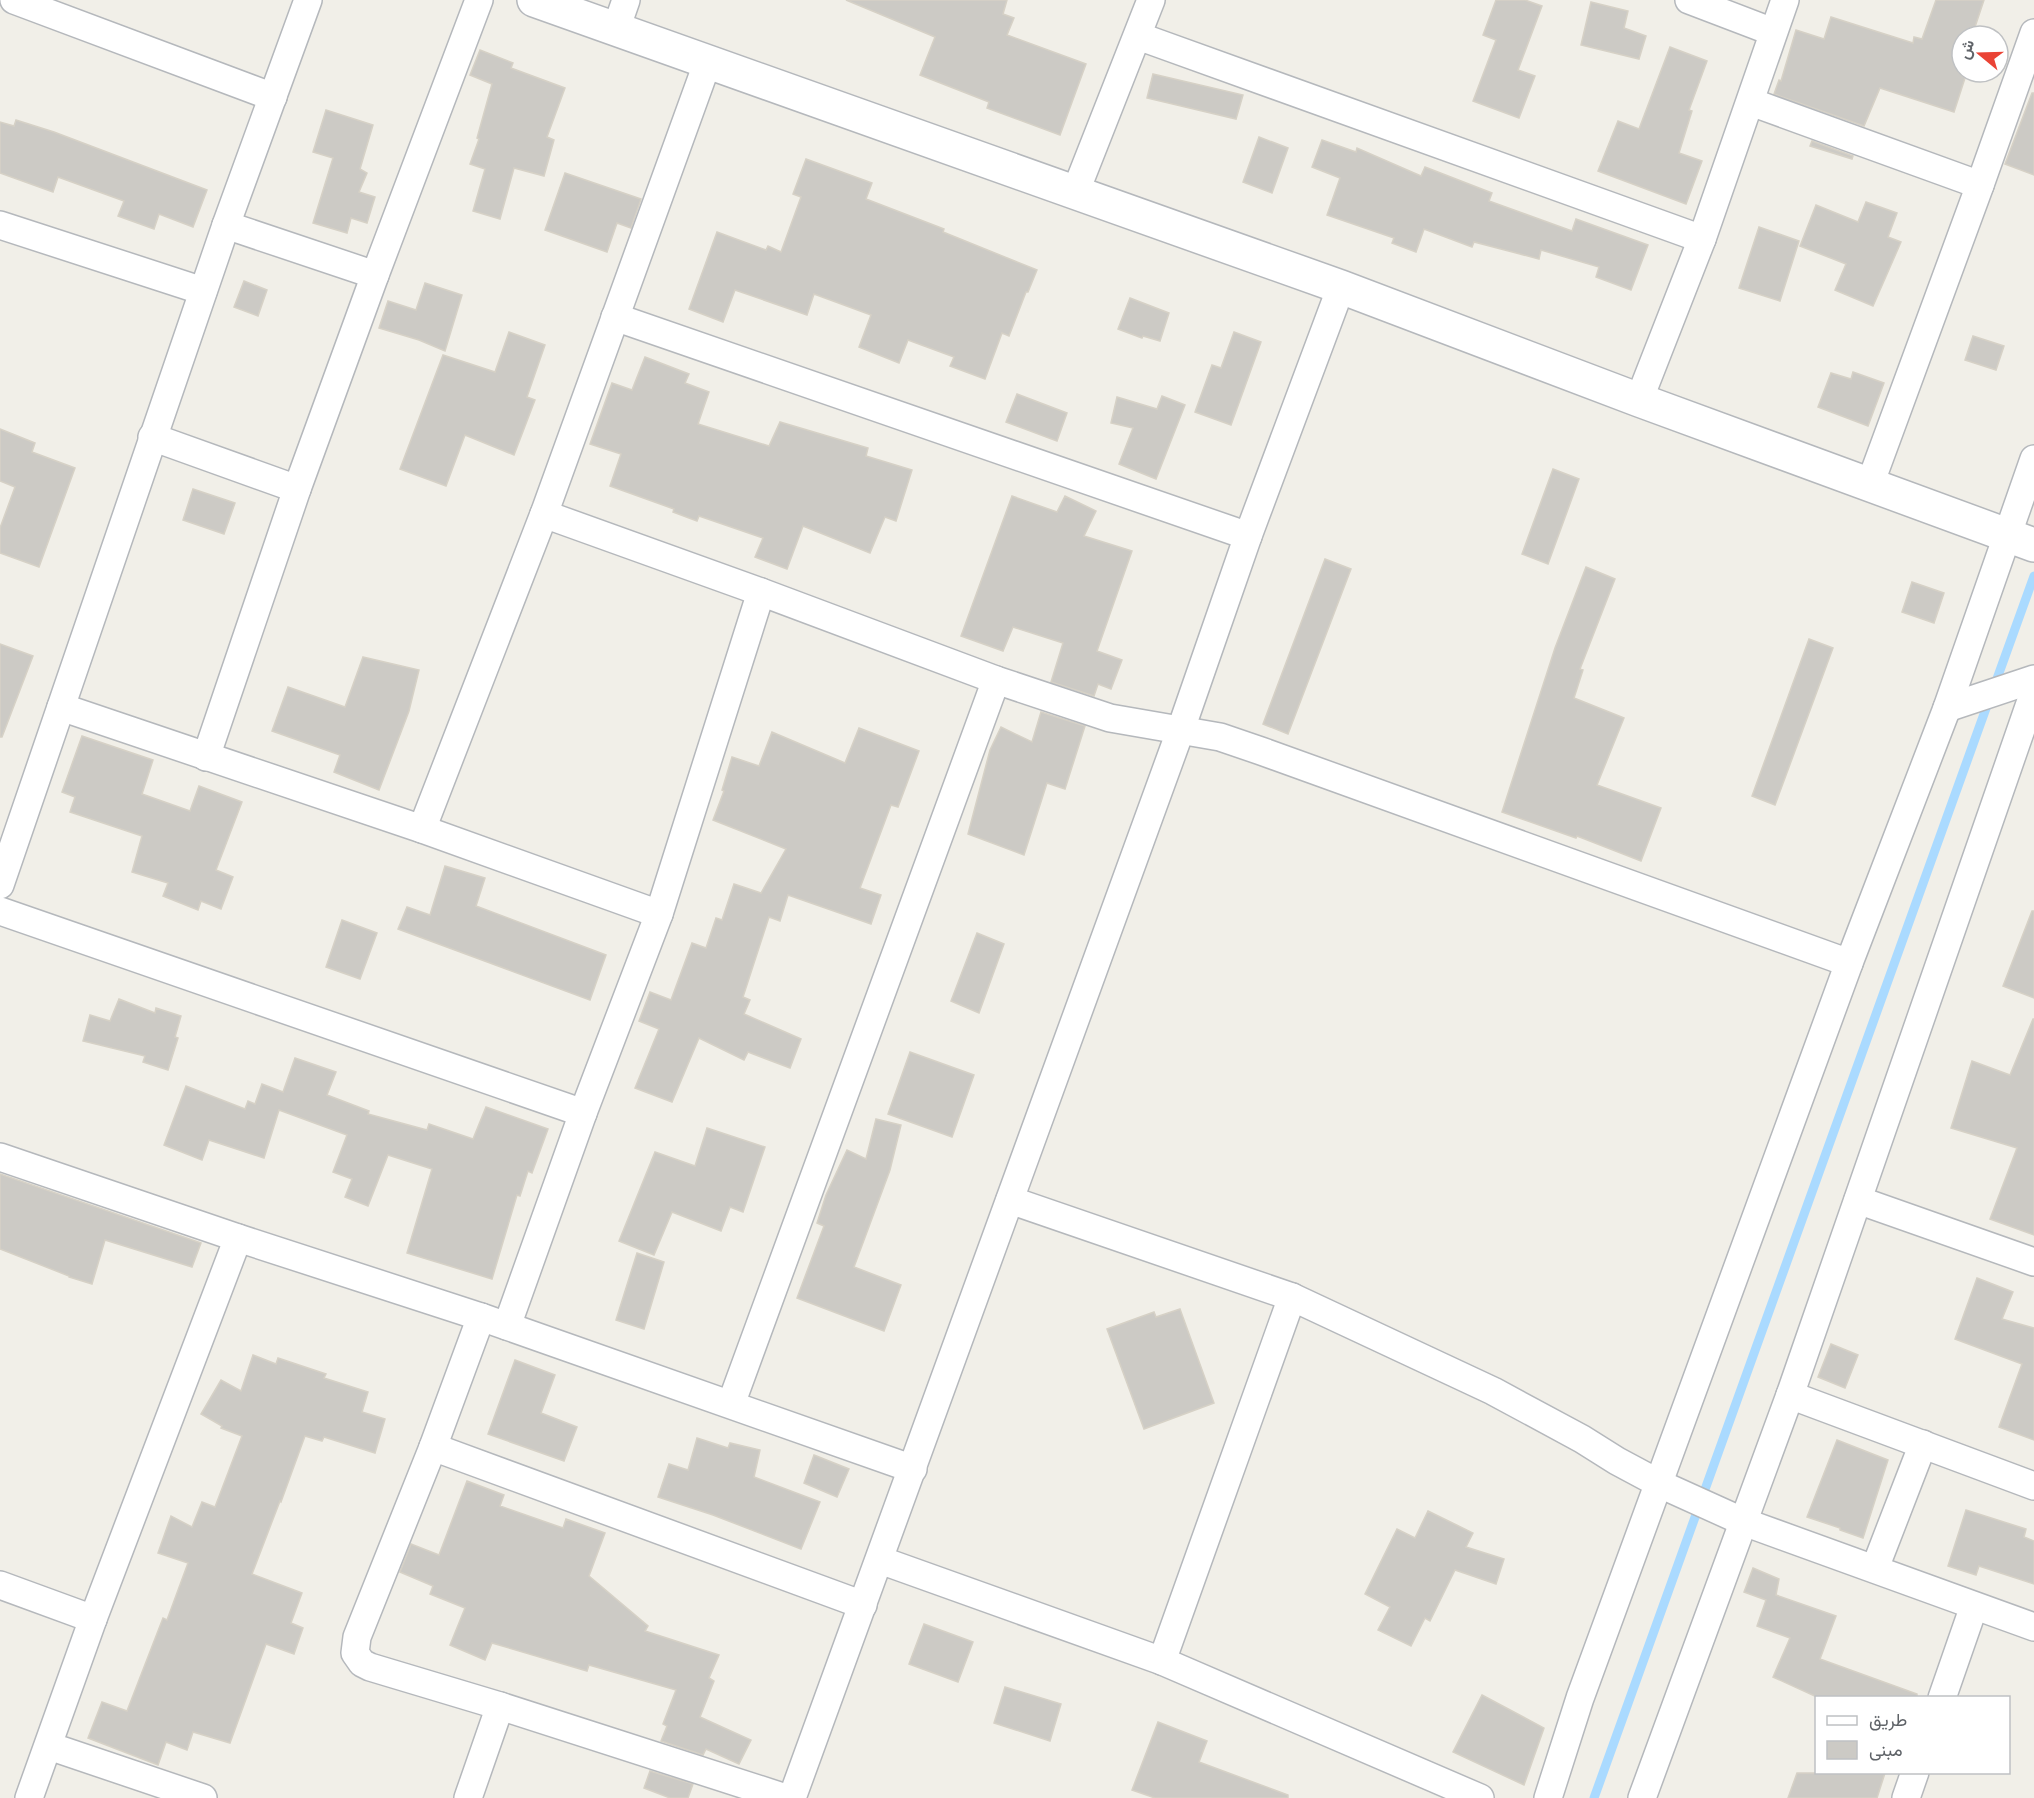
<svg xmlns="http://www.w3.org/2000/svg" width="2034" height="1798" font-family="Lato,Vazirmatn,sans-serif">
<style>
.lines{fill:none;stroke-linecap:round;stroke-linejoin:round}
.stream{stroke:#aadaff;stroke-width:9}
.building{fill:#cccac5;stroke:#d6d1c6;stroke-width:1.5}
.minor-casing{stroke:#b5b8bc;stroke-width:30}
.tertiary-casing{stroke:#b5b8bc;stroke-width:36}
.minor{stroke:#fff;stroke-width:27}
.tertiary{stroke:#fff;stroke-width:33}
</style>
<rect width="100%" height="100%" fill="#f1efe8"/>
<g class="lines">
<g class="stream">
<path d="M1994,687L2034,576"/>
<path d="M1594,1798L1989,700"/>
</g>
</g>
<g class="building">
<path d="M846,0H1007L1003,14L1014,18L1007,35L1086,64L1060,135L987,108L989,102L920,75L935,37Z"/>
<path d="M1496,0H1525L1542,6L1518,70L1535,76L1519,118L1473,101L1496,40L1483,35Z"/>
<path d="M1936,0H1984L1972,36H1962V63L1959,72H1967L1954,112L1880,88L1864,126L1774,94L1779,80L1781,81L1796,30L1824,39L1831,17L1913,43L1914,37L1922,39Z"/>
<path d="M1591,2L1628,11L1624,28L1646,36L1639,59L1581,45Z"/>
<path d="M1670,47L1707,61L1689,110L1692,111L1679,153L1702,161L1686,204L1598,171L1618,121L1639,129Z"/>
<path d="M480,50L513,63L511,68L565,88L547,137L554,140L544,176L514,168L500,219L473,211L485,169L470,164L479,139L477,138L492,84L470,75Z"/>
<path d="M1153,74L1243,95L1236,119L1147,98Z"/>
<path d="M2032,93H2034V175L2005,164Z"/>
<path d="M326,110L373,125L360,169L367,173L359,192L375,197L367,223L351,218L347,233L313,223L333,158L313,152Z"/>
<path d="M16,120L54,132L207,190L193,227L159,214L154,229L118,216L124,201L58,177L53,192L0,173V122L14,126Z"/>
<path d="M1259,137L1288,148L1272,193L1243,182Z"/>
<path d="M1322,140L1356,152L1357,148L1421,176L1425,167L1492,193L1489,201L1572,231L1576,219L1648,245L1631,290L1596,277L1599,267L1541,250L1539,259L1474,242L1472,247L1424,229L1416,252L1392,243L1394,238L1327,215L1340,178L1312,167Z"/>
<path d="M1812,141L1853,156L1852,159L1810,146Z"/>
<path d="M806,159L872,183L866,199L944,229L943,232L1037,270L1028,292H1026L1009,336L1002,333L985,379L950,366L954,357L908,340L899,363L859,347L871,315L814,294L807,315L735,290L723,322L689,309L717,232L766,250L768,246L781,252L801,197L793,194Z"/>
<path d="M565,173L641,199L631,228L617,223L607,252L545,230Z"/>
<path d="M1866,202L1897,213L1888,237L1901,242L1873,306L1835,290L1846,264L1800,246L1816,205L1858,222Z"/>
<path d="M1759,227L1799,241L1780,301L1739,288Z"/>
<path d="M244,281L267,290L258,316L234,307Z"/>
<path d="M425,283L462,295L445,351L419,340L379,328L388,301L416,310Z"/>
<path d="M1130,298L1169,313L1160,341L1143,336L1142,338L1118,329Z"/>
<path d="M509,332L545,345L527,397L535,400L514,455L465,435L446,486L400,469L443,355L495,372Z"/>
<path d="M1234,332L1261,342L1231,425L1195,412L1212,365L1221,368Z"/>
<path d="M1973,336L2004,346L1996,370L1965,360Z"/>
<path d="M645,357L689,374L685,383L709,392L698,424L769,446L780,422L868,448L866,456L912,470L896,521L885,517L870,553L803,526L787,569L755,557L763,538L699,516L697,521L673,512L674,509L610,486L621,454L590,444L612,383L632,390Z"/>
<path d="M1853,372L1884,383L1868,426L1818,407L1831,373L1851,379Z"/>
<path d="M1017,394L1067,413L1057,441L1006,422Z"/>
<path d="M1162,396L1185,405L1156,479L1119,464L1133,428L1111,423L1117,397L1157,409Z"/>
<path d="M0,429L35,443L32,452L75,468L39,567L0,553V528L15,487L0,481Z"/>
<path d="M1553,469L1579,479L1548,564L1522,554Z"/>
<path d="M193,489L235,503L224,534L183,520Z"/>
<path d="M1012,496L1057,512L1065,496L1096,511L1084,536L1132,551L1097,651L1122,660L1111,689L1098,684L1094,696L1051,682L1063,643L1013,627L1003,651L961,636Z"/>
<path d="M1325,559L1351,569L1288,734L1263,724Z"/>
<path d="M1586,567L1615,579L1580,669L1583,670L1574,698L1624,718L1597,785L1661,808L1641,861L1577,836L1576,838L1502,812L1555,648Z"/>
<path d="M1912,582L1944,593L1934,623L1902,612Z"/>
<path d="M1809,639L1833,648L1775,805L1752,796Z"/>
<path d="M0,644L33,656L2,737H0Z"/>
<path d="M363,657L419,670L409,711L379,790L334,772L340,755L272,731L288,687L345,707Z"/>
<path d="M1041,712L1085,726L1065,789L1047,783L1024,855L968,834L990,750L1001,727L1032,742Z"/>
<path d="M859,728L919,751L898,807L891,805L860,888L881,895L871,924L788,895L780,921L769,917L743,997L750,1000L744,1014L801,1039L790,1068L748,1052L744,1060L699,1038L672,1102L635,1088L659,1029L639,1021L650,992L671,1000L692,943L706,948L716,918L722,920L734,884L761,893L786,849L713,820L724,791L722,790L732,757L759,766L772,732L845,763Z"/>
<path d="M82,736L153,760L142,794L190,811L199,786L242,802L216,870L233,877L221,909L201,901L198,910L163,896L168,883L132,872L142,836L70,812L75,797L62,792Z"/>
<path d="M445,866L485,878L476,906L606,955L590,1000L398,929L407,907L430,915Z"/>
<path d="M2032,911H2034V998L2003,986Z"/>
<path d="M342,920L377,933L360,979L326,967Z"/>
<path d="M977,933L1004,944L979,1013L951,1001Z"/>
<path d="M119,999L155,1013L156,1008L181,1016L175,1037L178,1038L168,1070L143,1062L145,1056L83,1041L90,1015L110,1021Z"/>
<path d="M2033,1019H2034V1235L1990,1219L2017,1148L1951,1128L1972,1061L2010,1075Z"/>
<path d="M910,1052L974,1075L952,1137L888,1114Z"/>
<path d="M295,1058L336,1072L327,1095L369,1111L368,1114L427,1130L429,1124L473,1139L486,1107L548,1129L532,1173L528,1171L520,1196L517,1195L492,1279L407,1253L432,1169L388,1155L368,1206L345,1197L352,1179L333,1172L347,1135L279,1110L264,1158L209,1140L202,1160L164,1145L186,1086L245,1109L248,1101L255,1104L262,1084L283,1092Z"/>
<path d="M876,1119L901,1125L890,1170L854,1267L901,1285L884,1331L797,1298L824,1226L817,1223L826,1195L847,1150L866,1159Z"/>
<path d="M707,1128L765,1147L743,1212L730,1207L721,1231L672,1212L654,1255L619,1241L655,1152L695,1166Z"/>
<path d="M0,1174L201,1243L192,1267L105,1240L92,1284L69,1277V1276L0,1249Z"/>
<path d="M637,1253L664,1262L644,1329L616,1320Z"/>
<path d="M1977,1278L2013,1292L2002,1319L2034,1328V1440L1999,1427L2022,1364L1955,1339Z"/>
<path d="M1180,1309L1214,1403L1144,1429L1107,1329L1154,1312L1156,1317Z"/>
<path d="M1831,1344L1858,1355L1845,1388L1818,1377Z"/>
<path d="M253,1355L276,1364L278,1358L326,1374L324,1378L368,1392L362,1412L385,1419L375,1453L324,1437L322,1441L305,1436L281,1502L280,1501L252,1574L302,1593L291,1623L303,1628L294,1654L266,1644L230,1743L193,1732L187,1750L166,1742L158,1765L88,1738L102,1702L127,1711L163,1618L167,1620L188,1563L158,1553L171,1516L192,1527L202,1502L215,1507L242,1436L221,1428L222,1426L201,1414L221,1380L241,1391Z"/>
<path d="M515,1360L555,1375L541,1413L577,1427L564,1461L488,1434Z"/>
<path d="M697,1438L728,1448L730,1443L760,1450L754,1477L820,1502L801,1549L713,1515L658,1497L669,1464L688,1470Z"/>
<path d="M1837,1440L1888,1460L1863,1538L1840,1530V1528L1807,1517Z"/>
<path d="M814,1455L849,1469L837,1497L804,1483Z"/>
<path d="M467,1481L504,1495L500,1506L563,1528L566,1519L605,1533L589,1576L648,1626L645,1631L719,1655L709,1678L714,1681L700,1717L751,1740L739,1764L706,1749L703,1755L661,1741L667,1726L663,1724L676,1690L589,1665L587,1671L492,1643L485,1660L450,1645L465,1608L430,1594L433,1586L400,1572L411,1544L439,1555Z"/>
<path d="M1966,1510L2026,1529L2024,1537L2034,1541V1584L1979,1566L1976,1575L1948,1566Z"/>
<path d="M1428,1511L1473,1533L1466,1547L1504,1559L1496,1584L1455,1570L1430,1621L1425,1618L1411,1646L1378,1630L1390,1607L1365,1594L1397,1529L1415,1538Z"/>
<path d="M1753,1568L1779,1579L1776,1595L1836,1616L1820,1659L1917,1694V1698H1819L1773,1677L1790,1638L1757,1626L1766,1600L1744,1592Z"/>
<path d="M924,1624L973,1642L958,1682L909,1664Z"/>
<path d="M1005,1687L1061,1704L1050,1741L994,1723Z"/>
<path d="M1482,1695L1544,1728L1524,1785L1453,1752Z"/>
<path d="M1158,1722L1207,1741L1199,1762L1288,1795V1798H1155L1132,1790Z"/>
<path d="M650,1771L693,1784L688,1798H670L644,1788Z"/>
<path d="M1797,1773H1885L1877,1798H1788Z"/>
</g>
<g class="lines">
<g class="minor-casing">
<g id="minor">
<path d="M14,0L273,97"/>
<path d="M1689,0L1773,32"/>
<path d="M616,29L626,0"/>
<path d="M1138,36L1702,239"/>
<path d="M1751,102L1980,185"/>
<path d="M1075,193L1151,0"/>
<path d="M0,225L203,291"/>
<path d="M226,225L375,275"/>
<path d="M615,317L1248,536"/>
<path d="M1639,400L1702,239L1785,0"/>
<path d="M152,437L297,489"/>
<path d="M1870,484L1980,185L2034,33"/>
<path d="M544,514L761,592L996,680L1110,718L1220,737L1261,751L1849,963L1947,708L2034,459"/>
<path d="M61,707L422,829L659,914"/>
<path d="M1947,708L2034,679"/>
<path d="M206,757L297,489L375,275L479,0"/>
<path d="M422,829L544,514L708,61"/>
<path d="M0,885L226,225L308,0"/>
<path d="M0,911L583,1113"/>
<path d="M0,1157L238,1238L481,1317L913,1469"/>
<path d="M1010,1200L1292,1297L1493,1391L1582,1439L1617,1461L1660,1484L1744,1522L2034,1627"/>
<path d="M1858,1200L2034,1262"/>
<path d="M481,1317L433,1447L357,1637L355,1653L362,1663L370,1667L500,1706L786,1798"/>
<path d="M507,1326L583,1113L659,914L761,592"/>
<path d="M1790,1395L2034,1486"/>
<path d="M731,1404L996,680"/>
<path d="M433,1447L863,1605"/>
<path d="M880,1560L1162,1661L1480,1798"/>
<path d="M1875,1568L1923,1444"/>
<path d="M0,1585L93,1619"/>
<path d="M1162,1661L1292,1297"/>
<path d="M1942,1698L1974,1606"/>
<path d="M49,1746L203,1798"/>
<path d="M29,1798L93,1619L238,1238"/>
<path d="M468,1798L500,1706"/>
<path d="M792,1798L1181,729L1248,536L1341,287"/>
<path d="M1548,1798L1580,1698L1849,963"/>
<path d="M1642,1798L1790,1395L2034,692"/>
<path d="M1906,1798L1915,1772"/>
</g>
</g>
<g class="tertiary-casing">
<path id="tertiary" d="M534,0L1341,287L1639,400L2034,545"/>
</g>
<use href="#minor" class="minor"/>
<use href="#tertiary" class="tertiary"/>
</g>
<rect x="1815" y="1696" width="195" height="78" fill="#ffffff" stroke="#bfc1c3" stroke-width="1.5"/>
<rect x="1827" y="1716" width="30" height="9" fill="#ffffff" stroke="#bfc1c3" stroke-width="1.5"/>
<text x="1869" y="1726" font-size="18" fill="#5f6368">طريق</text>
<rect x="1827" y="1741" width="30" height="18" fill="#cccac5" stroke="#bfc1c3" stroke-width="1.5"/>
<text x="1869" y="1756" font-size="18" fill="#5f6368">مبنى</text>
<g transform="translate(1980 54) rotate(289)"><circle r="28" fill="#ffffff" stroke="#bfc1c3" stroke-width="1.5"/>
<path d="M0-4.5L10 22L0 15L-10 22Z" fill="#ea4335"/>
<text y="-9" font-size="16" font-weight="bold" text-anchor="middle" fill="#5f6368">ش</text>
</g>
</svg>
